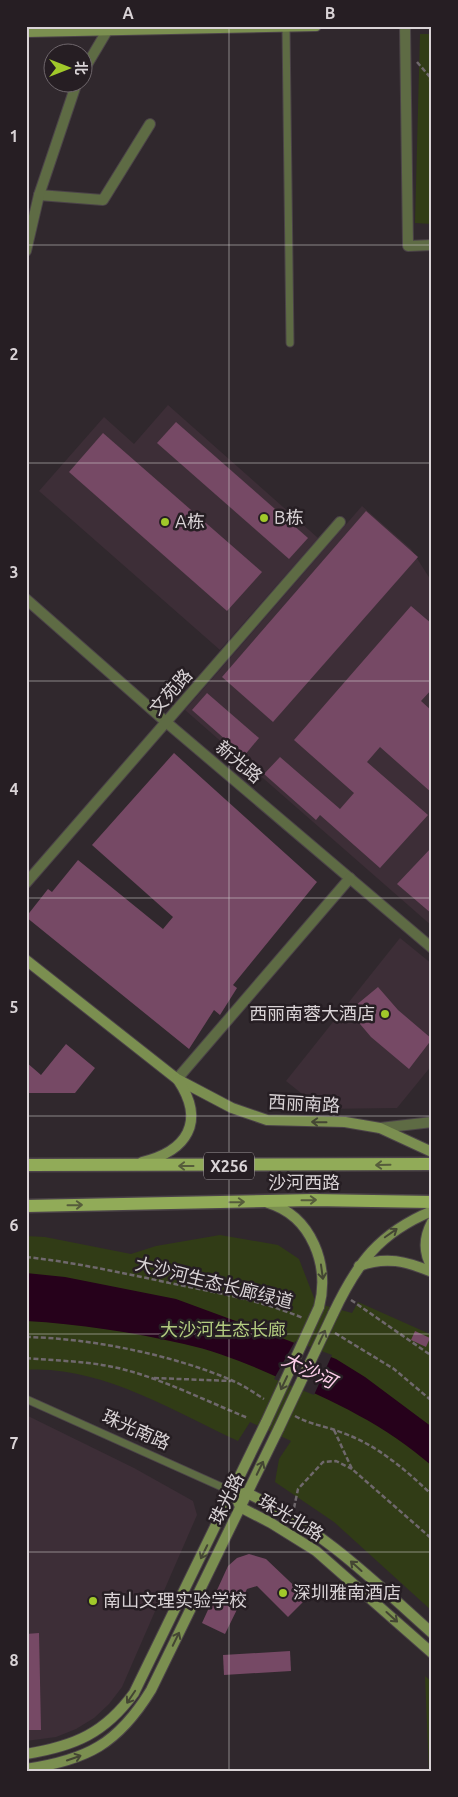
<svg xmlns="http://www.w3.org/2000/svg" width="458" height="1797" font-family="Ubuntu,'Noto Sans SC',sans-serif">
<style>
.built{fill:#3d2e37}
.green{fill:#313c16}
.water{fill:#26011b}
.pier{fill:#30282d}
.building{fill:#764965}
.lines{fill:none;stroke-linecap:round;stroke-linejoin:round}
.lane-casing{stroke:#4b4348;stroke-width:9}
.street-casing{stroke:#4b4348;stroke-width:12}
.secondary-casing{stroke:#4b4348;stroke-width:12}
.primary-casing{stroke:#4b4348;stroke-width:15}
.path{stroke:#6f686c;stroke-width:2.5;stroke-dasharray:5 2.5;stroke-linecap:butt}
.lane{stroke:#5e6b44;stroke-width:7}
.street{stroke:#5e6b44;stroke-width:10}
.secondary{stroke:#7b8f50;stroke-width:10}
.primary{stroke:#91ab58;stroke-width:12}
.secondary-bridge-casing{stroke:#4b4348;stroke-width:12;stroke-linecap:butt}
.secondary-bridge{stroke:#7b8f50;stroke-width:10}
.oneway{stroke:#444633}
.oneway2{stroke:#565d3b}
.grid{fill:none;stroke:#d9d3d6;stroke-width:1;stroke-opacity:0.55}
.poi-dot{fill:#a1c92a;stroke:#261e23;stroke-width:2}
.labels{text-anchor:middle;stroke-width:5;stroke-linejoin:round;paint-order:stroke}
.shield{fill:#261e23;stroke:#a39da0;stroke-width:1}
.shield-label{font-size:16px;font-weight:bold;fill:#d9d3d6}
.poi-label{font-size:18px;fill:#d9d3d6;stroke:#261e23;text-anchor:start}
.street-label{font-size:18px;fill:#d9d3d6;stroke:#261e23}
.park-label{font-size:18px;fill:#b3cc80;stroke:#261e23}
.water-label{font-size:19px;font-style:italic;fill:#fccee9;stroke:#261e23}
.neatline{fill:none;stroke:#d9d3d6;stroke-width:2}
.grid-label{font-size:16px;text-anchor:middle;font-weight:bold;fill:#d9d3d6}
</style>
<rect width="100%" height="100%" fill="#30282d"/>
<g class="built">
<path d="M168,405L318,538L220,650L39,491L104,417L134,444Z"/>
<path d="M362,506L411,549L432,582V926L185,710Z"/>
<path d="M400,938L432,964V1065L397,1108L321,1109L286,1081Z"/>
<path d="M26,1415L134,1468L193,1501L197,1515L122,1687L109,1704L94,1718L76,1729L56,1737L26,1741Z"/>
</g>
<g class="green">
<path d="M420,34H432V224L415,223Z"/>
<path d="M220,1235L278,1245L299,1259L316,1303L352,1313L358,1302L432,1335V1611L334,1522L275,1482L279,1459L291,1441L250,1422L238,1441C173,1411 99,1365 26,1370V1236L45,1237L131,1254L156,1246Z"/>
<path d="M425,1676L432,1682V1771H429Z"/>
</g>
<path class="water" d="M26,1273L65,1277L176,1299L274,1335L336,1359L365,1377L432,1427V1466C387,1426 332,1400 277,1377C248,1364 216,1351 184,1344C132,1332 79,1324 26,1321Z"/>
<path class="pier" d="M295,1341L332,1355L314,1395L274,1379Z"/>
<g class="building">
<path d="M176,422L308,538L289,559L157,443Z"/>
<path d="M103,433L262,572L227,611L69,472Z"/>
<path d="M366,511L418,557L273,722L222,677Z"/>
<path d="M411,606L432,624V689L421,701L432,711V793L380,747L367,762L428,815L380,868L320,815L316,820L264,774L280,757L340,809L354,793L294,740Z"/>
<path d="M207,693L259,738L244,756L192,710Z"/>
<path d="M174,753L317,882L233,985L237,988L220,1015L214,1010L189,1049L26,917L48,889L52,892L78,860L163,929L173,917L92,845Z"/>
<path d="M432,847V914L397,884Z"/>
<path d="M378,987L398,1010L432,1039L409,1069L371,1037L349,1011Z"/>
<path d="M66,1044L95,1068L75,1093H26V1062L41,1075Z"/>
<path d="M415,1331L430,1338L426,1347L411,1340Z"/>
<path d="M249,1554L266,1559L307,1598L288,1617L257,1586L247,1589L225,1634L202,1623L228,1566L237,1558Z"/>
<path d="M39,1633L41,1730H26V1634Z"/>
<path d="M290,1651L291,1671L224,1675L223,1655Z"/>
</g>
<g class="lines">
<g class="lane-casing">
<g id="lane">
<path d="M286,28L290,343"/>
<path d="M26,1399L233,1492"/>
</g>
</g>
<g class="street-casing">
<g id="street">
<path d="M405,26L408,246L432,245"/>
<path d="M82,73L107,31"/>
<path d="M39,195L103,200L150,124"/>
<path d="M26,251L39,195L77,82"/>
<path d="M26,599L166,722L432,948"/>
<path d="M26,883L340,522"/>
<path d="M177,1079L350,878"/>
<path d="M380,1128L432,1122"/>
</g>
</g>
<g class="secondary-casing">
<g id="secondary">
<path d="M26,32L316,26"/>
<path d="M26,960L177,1079L232,1108L267,1120L345,1122L380,1128L432,1152"/>
<path d="M142,1162C187,1151 206,1122 178,1080"/>
<path d="M268,1203C312,1216 330,1266 319,1307"/>
<path d="M432,1222C424,1237 423,1252 432,1267"/>
<path d="M359,1266C386,1256 406,1261 432,1272"/>
<path d="M333,1314C357,1263 379,1233 432,1211"/>
<path d="M241,1493H247C320,1528 373,1580 432,1633"/>
<path d="M238,1502L240,1507L271,1523L316,1551L432,1653"/>
<path d="M26,1754C75,1746 105,1733 134,1693L266,1422"/>
<path d="M26,1769C87,1760 118,1744 151,1690L279,1428"/>
</g>
</g>
<g class="primary-casing">
<g id="primary">
<path d="M26,1165L432,1164"/>
<path d="M26,1206L313,1200L432,1202"/>
</g>
</g>
<g class="path">
<path d="M417,62L430,77L432,126"/>
<path d="M26,1257C74,1262 122,1273 170,1283C214,1292 260,1300 303,1318"/>
<path d="M351,1300L432,1356"/>
<path d="M335,1333L394,1369L432,1401"/>
<path d="M26,1337C90,1338 173,1355 231,1380C243,1385 253,1392 264,1399"/>
<path d="M26,1358C58,1361 91,1361 122,1369C165,1380 206,1401 248,1418"/>
<path d="M154,1378L231,1381"/>
<path d="M295,1416C311,1425 326,1426 343,1433C377,1445 406,1470 432,1495"/>
<path d="M334,1430L352,1469L432,1539"/>
<path d="M294,1508L298,1489L323,1462L336,1461L352,1469"/>
</g>
<use href="#lane" class="lane"/>
<use href="#street" class="street"/>
<use href="#secondary" class="secondary"/>
<use href="#primary" class="primary"/>
<g class="secondary-bridge-casing">
<g id="secondary-bridge">
<path d="M266,1422L319,1307"/>
<path d="M279,1428L333,1314"/>
</g>
</g>
<use href="#secondary-bridge" class="secondary-bridge"/>
</g>
<defs><path id="oneway-shaft" d="M-6 0H5M1.5-3L5.5 0L1.5 3" fill="none" stroke-width="1.6" stroke-linecap="round" stroke-linejoin="round" transform="scale(1.25)"/></defs>
<g class="oneway">
<use href="#oneway-shaft" transform="translate(319 1122) rotate(-179)"/>
<use href="#oneway-shaft" transform="translate(391 1233) rotate(-35)"/>
<use href="#oneway-shaft" transform="translate(322 1272) rotate(82)"/>
<use href="#oneway-shaft" transform="translate(322 1337) rotate(-65)"/>
<use href="#oneway-shaft" transform="translate(284 1383) rotate(115)"/>
<use href="#oneway-shaft" transform="translate(260 1468) rotate(-64)"/>
<use href="#oneway-shaft" transform="translate(204 1552) rotate(116)"/>
<use href="#oneway-shaft" transform="translate(356 1566) rotate(-138)"/>
<use href="#oneway-shaft" transform="translate(392 1617) rotate(42)"/>
<use href="#oneway-shaft" transform="translate(176 1639) rotate(-64)"/>
<use href="#oneway-shaft" transform="translate(131 1697) rotate(124)"/>
<use href="#oneway-shaft" transform="translate(74 1758) rotate(-19)"/>
</g>
<g class="oneway2">
<use href="#oneway-shaft" transform="translate(383 1165) rotate(179)"/>
<use href="#oneway-shaft" transform="translate(186 1166) rotate(180)"/>
<use href="#oneway-shaft" transform="translate(309 1200) rotate(-1)"/>
<use href="#oneway-shaft" transform="translate(237 1202) rotate(-1)"/>
<use href="#oneway-shaft" transform="translate(75 1205) rotate(-1)"/>
</g>
<path class="grid" d="M229,26V1771M26,245H432M26,463H432M26,681H432M26,898H432M26,1116H432M26,1334H432M26,1552H432"/>
<g class="poi-dot">
<circle cx="264" cy="518" r="5"/>
<circle cx="165" cy="522" r="5"/>
<circle cx="385" cy="1014" r="5"/>
<circle cx="283" cy="1593" r="5"/>
<circle cx="93" cy="1601" r="5"/>
</g>
<g class="labels">
<rect class="shield" x="204" y="1152.5" width="50" height="27" rx="4"/>
<g class="shield-label">
<text x="229" y="1172">X256</text>
</g>
<g class="poi-label">
<text x="274" y="524">B栋</text>
<text x="175" y="528">A栋</text>
<text x="375" y="1020" text-anchor="end">西丽南蓉大酒店</text>
<text x="293" y="1599">深圳雅南酒店</text>
<text x="103" y="1607">南山文理实验学校</text>
</g>
<g class="street-label">
<text transform="translate(171 692) rotate(-49)" y="6">文苑路</text>
<text transform="translate(239 762) rotate(40)" y="6">新光路</text>
<text transform="translate(304 1104) rotate(3)" y="6">西丽南路</text>
<text x="304" y="1189">沙河西路</text>
<text transform="translate(214 1283) rotate(14)" y="6">大沙河生态长廊绿道</text>
<text transform="translate(136 1430) rotate(24)" y="6">珠光南路</text>
<text transform="translate(227 1499) rotate(-64)" y="6">珠光路</text>
<text transform="translate(291 1518) rotate(31)" y="6">珠光北路</text>
</g>
<g class="park-label">
<text x="223" y="1336">大沙河生态长廊</text>
</g>
<g class="water-label">
<text transform="translate(309 1370) rotate(26)" y="7">大沙河</text>
</g>
</g>
<rect width="458" height="1797" fill="none" stroke="#261e23" stroke-width="55"/>
<g transform="translate(68 68) rotate(90)"><circle r="24" fill="#261e23" stroke="#6e666b"/>
<path d="M0-4L9 19L0 12L-9 19Z" fill="#a1c92a"/>
<text y="-8" font-size="14" font-weight="bold" text-anchor="middle" fill="#d9d3d6">北</text>
</g>
<rect x="28" y="28" width="402" height="1742" class="neatline"/>
<g class="grid-label">
<text x="128" y="19">A</text>
<text x="330" y="19">B</text>
<text x="14" y="142">1</text>
<text x="14" y="360">2</text>
<text x="14" y="578">3</text>
<text x="14" y="795">4</text>
<text x="14" y="1013">5</text>
<text x="14" y="1231">6</text>
<text x="14" y="1449">7</text>
<text x="14" y="1666">8</text>
</g>
</svg>
